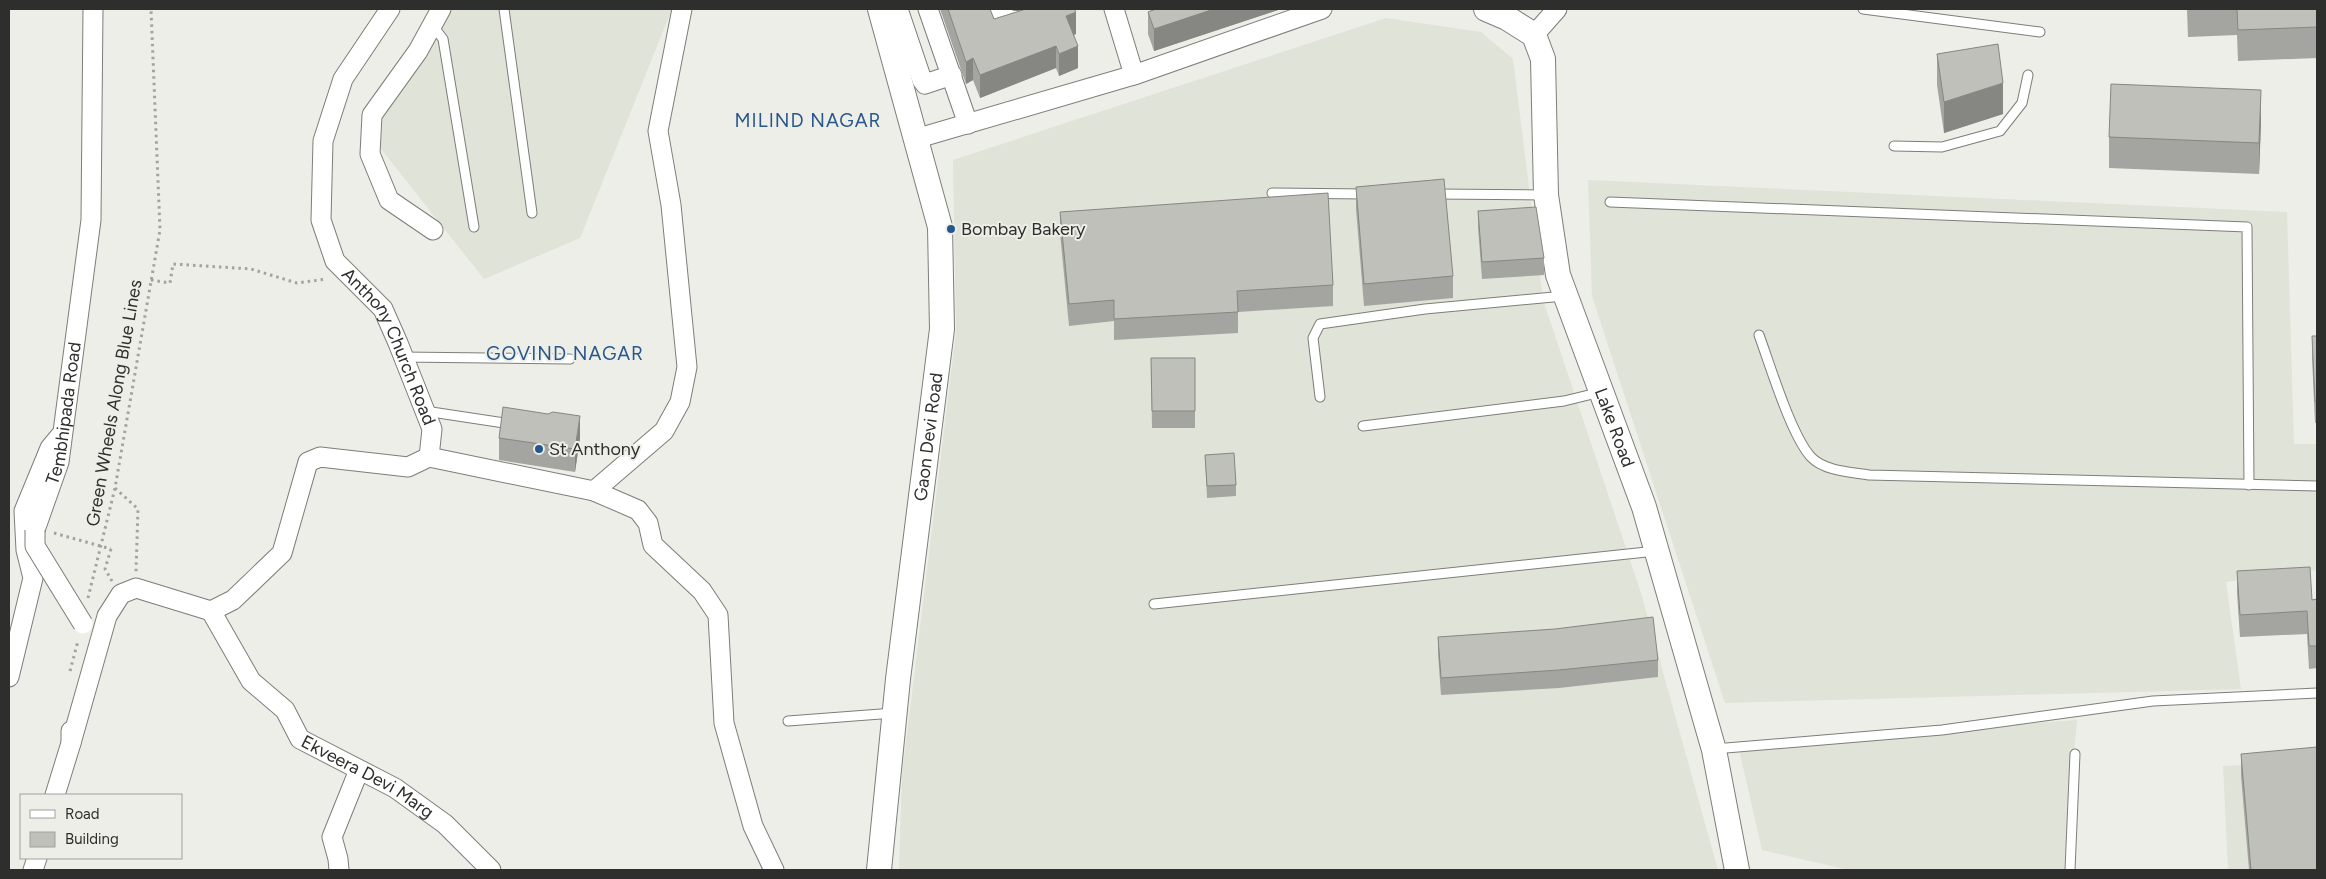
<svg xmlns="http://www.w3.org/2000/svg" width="2326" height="879" font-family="Figtree,sans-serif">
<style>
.built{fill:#e0e3d7}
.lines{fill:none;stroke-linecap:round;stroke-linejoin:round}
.service-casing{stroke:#7d7e79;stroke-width:11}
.minor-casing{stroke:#7d7e79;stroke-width:21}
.tertiary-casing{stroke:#7d7e79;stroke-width:26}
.path{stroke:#a2a39f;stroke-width:3;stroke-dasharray:2.5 4;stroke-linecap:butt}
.service{stroke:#fff;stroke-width:9}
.minor{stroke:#fff;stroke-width:19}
.tertiary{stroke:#fff;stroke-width:24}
.minor-bridge-casing{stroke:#7d7e79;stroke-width:21;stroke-linecap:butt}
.path-bridge{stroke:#a2a39f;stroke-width:3;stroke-dasharray:2.5 4;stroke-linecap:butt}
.minor-bridge{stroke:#fff;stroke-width:19}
.wall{fill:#a4a5a0}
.shaded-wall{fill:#868682}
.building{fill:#bfc0ba;stroke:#868682}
.poi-dot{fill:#245790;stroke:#edeee8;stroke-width:2}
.labels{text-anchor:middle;stroke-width:4;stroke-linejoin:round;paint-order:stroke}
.poi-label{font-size:18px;fill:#2e2e2c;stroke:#edeee8;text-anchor:start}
.street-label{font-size:18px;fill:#2e2e2c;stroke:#edeee8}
.neighbourhood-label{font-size:19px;letter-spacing:1px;fill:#29578b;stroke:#edeee8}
</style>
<rect width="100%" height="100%" fill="#edeee8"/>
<g class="built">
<path d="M448,9H672L580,238L484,279L370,135Z"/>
<path d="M1386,18L1481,32L1513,59L1543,300L1641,593L1718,870H899L902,775L956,332L953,160Z"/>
<path d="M1588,180L2287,212L2294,444H2317V570L2226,582L2241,689L1725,703L1592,296Z"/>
<path d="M2077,720L2064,870H1849L1762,850L1738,745Z"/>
<path d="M2317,761V870H2228L2223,766Z"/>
</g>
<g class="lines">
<g class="service-casing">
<g id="service">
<path d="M504,9L532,213"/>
<path d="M1863,9L2040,32"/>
<path d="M433,26L443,39L474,227"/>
<path d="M1894,146L1942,147L2000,131L2022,103L2028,75"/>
<path d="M1272,193L1367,194"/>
<path d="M1435,194L1545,195"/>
<path d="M1610,202L2247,227L2249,485"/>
<path d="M1759,335C1770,365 1791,435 1811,457C1824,471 1851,472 1869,475L2317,486"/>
<path d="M402,357L570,359"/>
<path d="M1320,397L1313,338L1320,324L1425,309L1564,296"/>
<path d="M425,411L511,424"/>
<path d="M1363,426L1564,401L1601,392"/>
<path d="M1154,604L1656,551"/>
<path d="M788,721L894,713"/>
<path d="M1714,749L1942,730L2153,701L2317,693"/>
<path d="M2070,870L2075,754"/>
</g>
</g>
<g class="minor-casing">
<g id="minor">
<path id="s1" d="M390,9L343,79L323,141L321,220L335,261L383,309L398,343L432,429L429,457"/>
<path d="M898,9L922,80L925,84L952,75"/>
<path d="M928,9L968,124"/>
<path d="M1000,9L1001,13L1009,20L1023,21L1058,9"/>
<path d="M1114,9L1134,75"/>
<path d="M1534,35L1557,9"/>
<path d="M915,139L1134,75L1322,9"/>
<path d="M433,230L389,200L370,154L372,115L418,51L441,9"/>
<path d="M429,457L594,491L664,431L680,402L687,367L671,205L658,131L682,9"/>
<path d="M594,491L638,510L648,523L653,545L702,591L718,615L724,723L753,826L774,870"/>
<path id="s2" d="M35,530L59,462L91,220L93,9"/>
<path d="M211,611L233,600L282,553L308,462L320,457L408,467L429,457"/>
<path d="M9,677L33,578L26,550L24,511L50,448L60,436"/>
<path id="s3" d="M71,743L107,616L121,594L136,588L211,611L251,681L285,710L300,739L395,788L445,824L491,870"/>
<path d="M55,795L71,743V731"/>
<path d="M33,870L37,858"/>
<path d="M339,870L338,859L332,837L359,770"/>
</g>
</g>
<g class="tertiary-casing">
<g id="tertiary">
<path id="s4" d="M1486,9L1507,18L1534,35L1543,59L1546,195L1558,275L1644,507L1714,750L1737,870"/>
<path id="s5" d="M879,870L898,679L942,329L940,227L880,9"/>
</g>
</g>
<g class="path">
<path d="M151,280L170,283L173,264L251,269L297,283L327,279"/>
<path d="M115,488L138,509L136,572"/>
<path d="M111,549L105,569L112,581"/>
<path d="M88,598L115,488L160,230L151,9"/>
<path d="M70,671L78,641"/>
</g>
<use href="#service" class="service"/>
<use href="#minor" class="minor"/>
<use href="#tertiary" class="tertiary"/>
<g class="minor-bridge-casing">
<path id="minor-bridge" d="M35,530V546L83,624"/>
</g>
<path class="path-bridge" d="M54,533L111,549"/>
<use href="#minor-bridge" class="minor-bridge"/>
</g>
<g class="wall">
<path d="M940,9H990L994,19L1076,34L1074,35L1078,68L1059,76L1056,68L980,98L973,80L966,84Z"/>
<path d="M1152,9H1281L1154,51L1148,34V12L1152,10Z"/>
<path d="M2187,9H2317V58L2238,61L2237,35L2188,37Z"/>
<path d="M1937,54L2003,114L1944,133L1937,85Z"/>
<path d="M2261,122L2259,174L2109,168V137Z"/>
<path d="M1356,187L1453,276V298L1364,306L1356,209Z"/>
<path d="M1478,211L1544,258V275L1482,279L1478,228Z"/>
<path d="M1060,212L1333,285V306L1238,312V333L1114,340V321L1069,326L1060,233Z"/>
<path d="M2312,336H2317V423H2315L2312,358Z"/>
<path d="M1151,358H1195V428H1152Z"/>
<path d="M548,414L580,438L575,472L499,460V438Z"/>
<path d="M1205,455L1236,485V496L1207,498Z"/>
<path d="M2237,571L2312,600L2317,599V668L2309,669L2307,634L2240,637L2237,593Z"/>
<path d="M1438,637L1658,660V677L1559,688L1441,695L1438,654Z"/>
<path d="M2241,754L2317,870H2249L2241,776Z"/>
</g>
<g class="shaded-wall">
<path d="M1214,9H1281L1154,51V29Z"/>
<path d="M1076,12V34L1066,38V16Z"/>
<path d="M1056,46V68L980,98V75Z"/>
<path d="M1078,46V68L1059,76V54Z"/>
<path d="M973,58V80L966,84V62Z"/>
<path d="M2003,83V114L1944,133V102Z"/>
<path d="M2261,90V122L2259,174V143Z"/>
<path d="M580,416V438L575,472V449Z"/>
</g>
<g class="building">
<path d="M948,9H990L994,19L1026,9H1074L1076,12L1066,16L1078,46L1059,54L1056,46L980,75L973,58L966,62Z"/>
<path d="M1156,9H1214L1154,29L1148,12Z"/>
<path d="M2237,9H2317V27L2238,30Z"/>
<path d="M1998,44L2003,83L1944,102L1937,54Z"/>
<path d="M2111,84L2261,90L2259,143L2109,137Z"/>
<path d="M1444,179L1453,276L1364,284L1356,187Z"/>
<path d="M1328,193L1333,285L1237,291L1238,312L1114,319V300L1069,304L1060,212Z"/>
<path d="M1536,207L1544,258L1482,262L1478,211Z"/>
<path d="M2312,336H2317V401H2315Z"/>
<path d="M1151,358H1195V411H1152Z"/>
<path d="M503,407L548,414L553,412L580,416L575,449L499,438Z"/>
<path d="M1234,453L1236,485L1207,486L1205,455Z"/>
<path d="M2310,567L2312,600L2317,599V646H2309L2307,611L2240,615L2237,571Z"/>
<path d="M1653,617L1658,660L1559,670L1441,678L1438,637L1555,629Z"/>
<path d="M2317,747V870H2251L2241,754Z"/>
</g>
<g class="poi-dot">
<circle cx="951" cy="229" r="5"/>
<circle cx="539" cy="449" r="5"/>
</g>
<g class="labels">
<g class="poi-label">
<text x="961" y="235">Bombay Bakery</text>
<text x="549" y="455">St Anthony</text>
</g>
<g class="street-label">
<text dy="6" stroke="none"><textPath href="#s1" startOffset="375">Anthony Church Road</textPath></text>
<text transform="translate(114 403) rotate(-80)" y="6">Green Wheels Along Blue Lines</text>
<text dy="6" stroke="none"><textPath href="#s2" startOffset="121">Tembhipada Road</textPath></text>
<text dy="6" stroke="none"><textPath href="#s4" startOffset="460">Lake Road</textPath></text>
<text dy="6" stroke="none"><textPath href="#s5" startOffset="436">Gaon Devi Road</textPath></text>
<text dy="6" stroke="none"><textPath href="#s3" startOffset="488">Ekveera Devi Marg</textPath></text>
</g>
<g class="neighbourhood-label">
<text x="808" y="127">MILIND NAGAR</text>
<text x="565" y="360">GOVIND NAGAR</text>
</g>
</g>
<rect width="2326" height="879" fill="none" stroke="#2e2e2c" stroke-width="20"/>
<rect x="20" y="794" width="162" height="65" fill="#edeee8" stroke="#a1a19d"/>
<rect x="30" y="810" width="25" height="8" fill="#ffffff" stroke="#a1a19d"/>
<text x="65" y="819" font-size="15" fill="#2e2e2c">Road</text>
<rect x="30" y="832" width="25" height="15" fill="#bfc0ba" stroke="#a1a19d"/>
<text x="65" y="844" font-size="15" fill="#2e2e2c">Building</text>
</svg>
